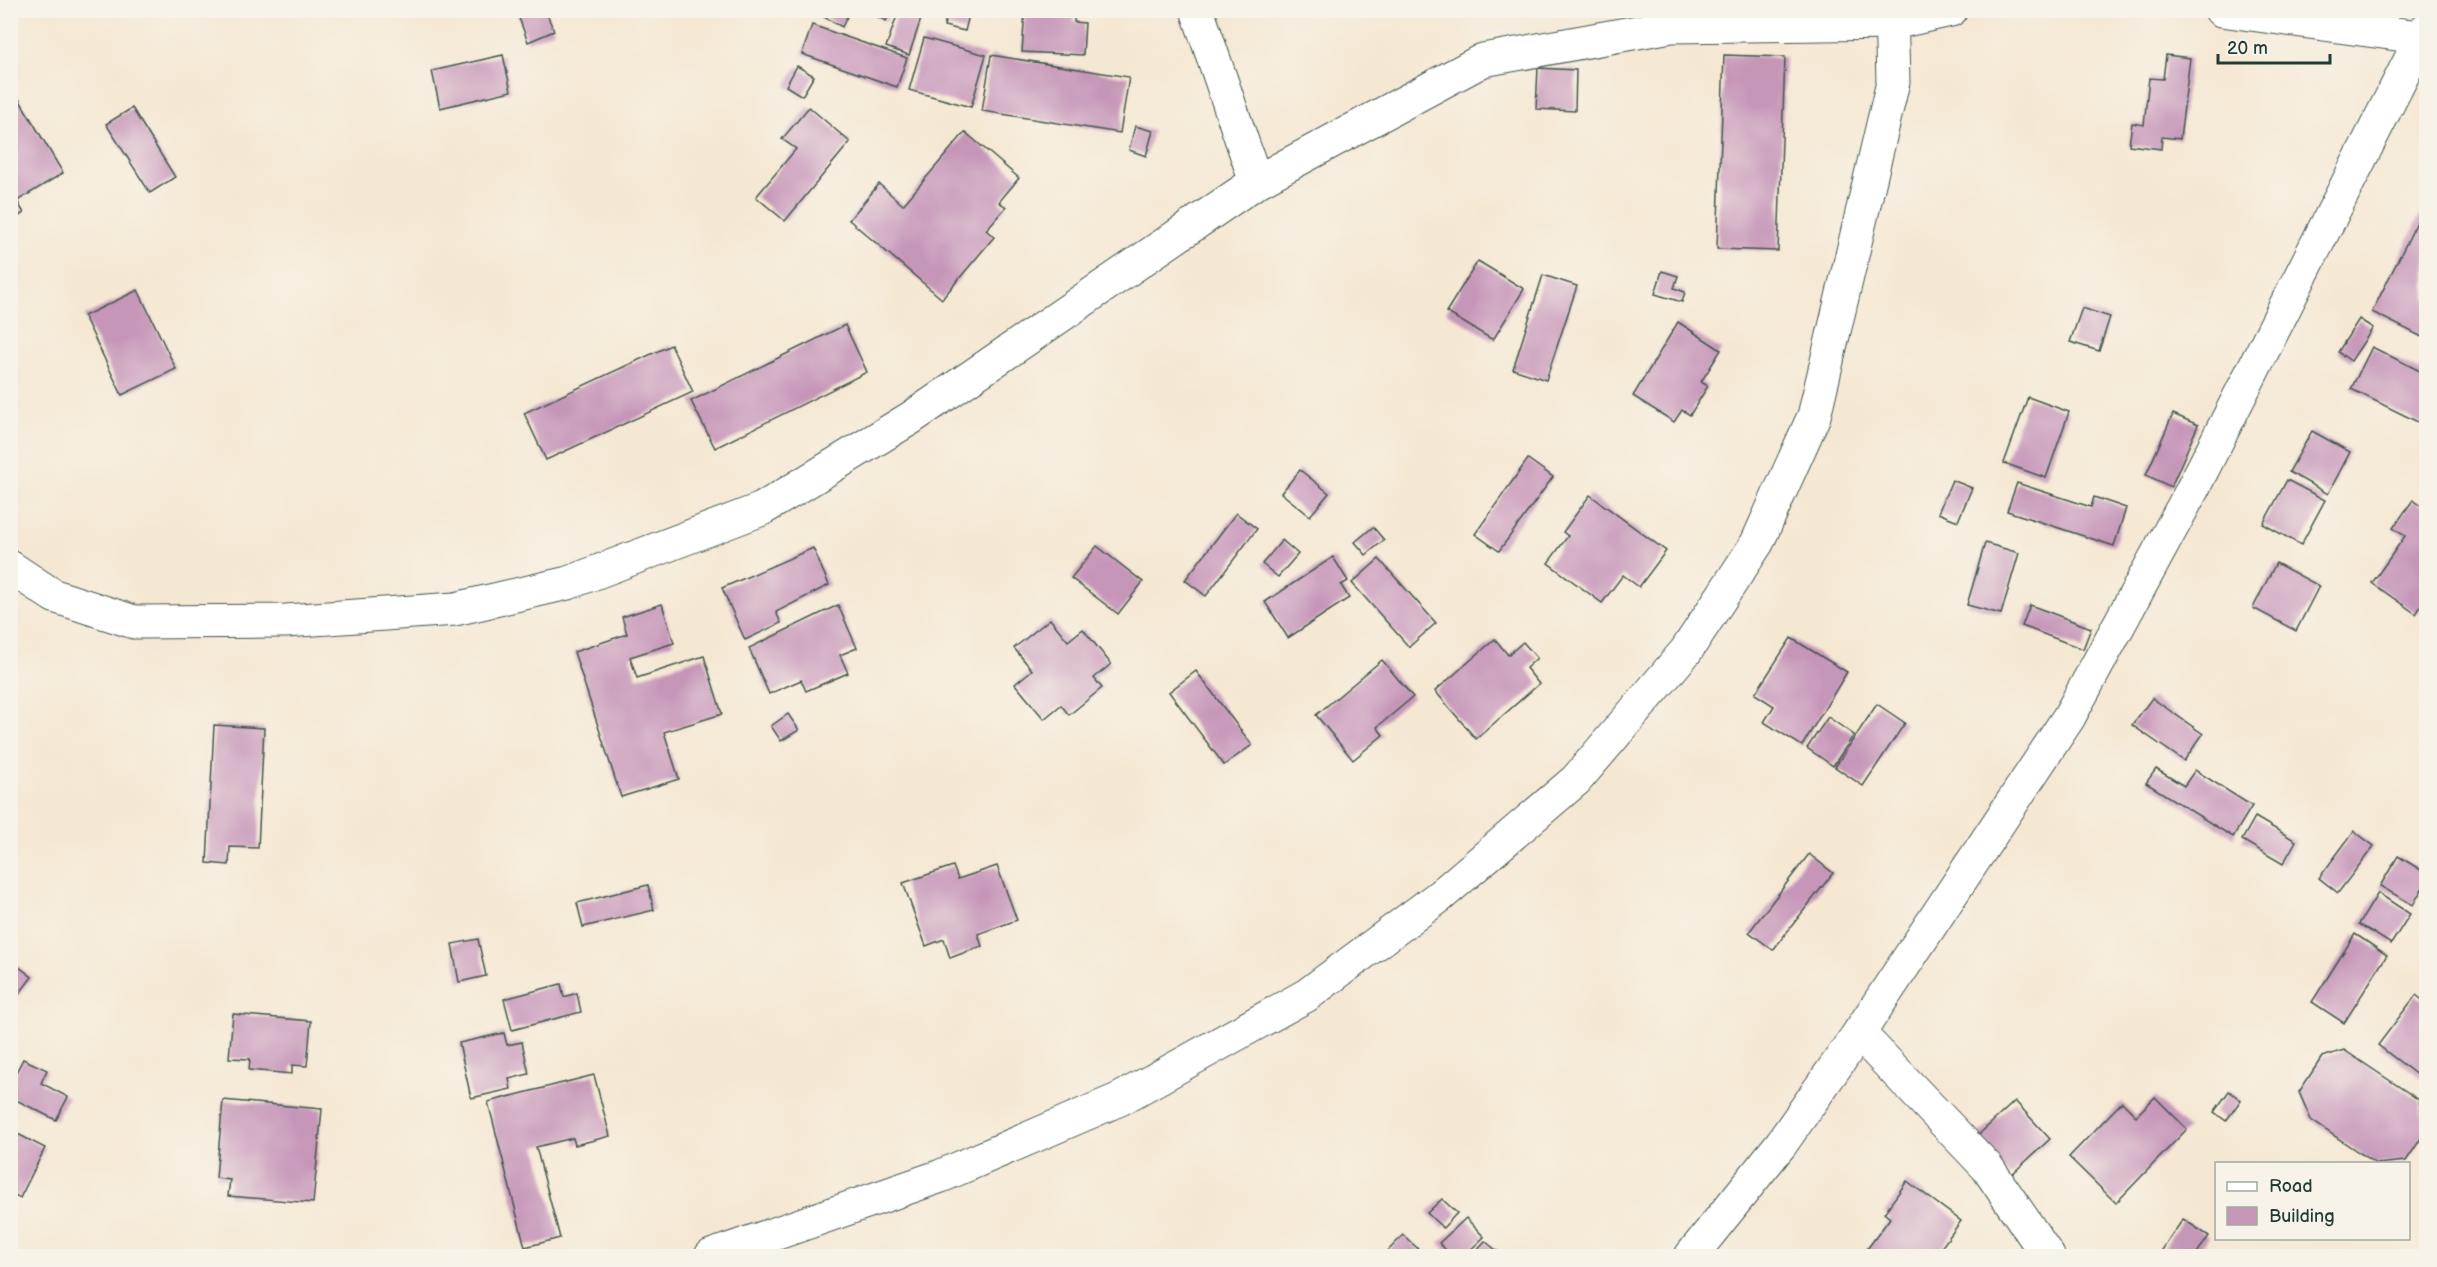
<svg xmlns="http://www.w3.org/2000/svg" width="2437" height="1267" font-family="'Balsamiq Sans',sans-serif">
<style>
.building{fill:#c696b9}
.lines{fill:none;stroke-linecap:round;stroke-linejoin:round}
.street-casing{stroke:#3f574c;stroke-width:35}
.street{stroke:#fff;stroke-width:33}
</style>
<rect width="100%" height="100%" fill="#f7f3e8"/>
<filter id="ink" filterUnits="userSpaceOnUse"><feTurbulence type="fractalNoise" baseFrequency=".0167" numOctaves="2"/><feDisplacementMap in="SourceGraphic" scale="12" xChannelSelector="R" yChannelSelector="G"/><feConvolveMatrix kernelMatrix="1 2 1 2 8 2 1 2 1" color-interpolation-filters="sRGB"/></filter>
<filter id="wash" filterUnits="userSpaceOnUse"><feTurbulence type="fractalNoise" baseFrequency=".008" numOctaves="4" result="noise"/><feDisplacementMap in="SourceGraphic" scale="24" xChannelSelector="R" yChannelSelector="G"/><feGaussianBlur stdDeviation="1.35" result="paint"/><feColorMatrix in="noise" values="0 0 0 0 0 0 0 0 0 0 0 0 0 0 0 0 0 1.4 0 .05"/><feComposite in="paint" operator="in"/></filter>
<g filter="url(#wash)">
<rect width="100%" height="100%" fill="#f5e8d3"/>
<g id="blocks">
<g class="building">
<path d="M516,10H545L554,31L528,42Z"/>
<path d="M822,10H850L842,27L820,15Z"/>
<path d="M864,10H891L886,21Z"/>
<path d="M899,10H924L909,55L886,47Z"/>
<path d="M948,10L970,11L965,31L944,26Z"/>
<path d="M1025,10H1075L1074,22L1085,23L1083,55L1022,52Z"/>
<path d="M812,25L907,58L897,87L802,54Z"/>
<path d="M924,38L986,55L971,107L909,90Z"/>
<path d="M503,55L511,91L440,108L432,71Z"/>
<path d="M991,55L1129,77L1120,133L982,111Z"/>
<path d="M1724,55L1785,57L1778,251L1717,249Z"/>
<path d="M2166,55L2190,58L2180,139L2162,137L2161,149L2129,145L2132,123L2144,125L2149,78L2163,79Z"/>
<path d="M797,66L814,76L802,96L786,86Z"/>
<path d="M1538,68L1576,70L1575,111L1536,109Z"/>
<path d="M10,84L63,173L17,201L24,213L10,221Z"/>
<path d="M809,107L850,142L785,221L756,197L796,149L782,139Z"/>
<path d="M132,108L175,177L150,193L106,124Z"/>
<path d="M1135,126L1153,131L1146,156L1129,150Z"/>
<path d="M965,132L1019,178L999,202L1006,207L986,230L994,237L942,299L849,220L879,184L903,205Z"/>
<path d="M2426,204V339L2372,312Z"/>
<path d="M1478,261L1524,289L1493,340L1446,312Z"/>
<path d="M1662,271L1678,276L1674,288L1685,292L1682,302L1655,294Z"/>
<path d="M1543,275L1577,286L1546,380L1513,369Z"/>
<path d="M138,290L176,369L122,395L84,316Z"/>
<path d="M2082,308L2110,317L2099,351L2070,342Z"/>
<path d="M2359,319L2373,328L2351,361L2338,352Z"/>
<path d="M1678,322L1721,350L1701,382L1708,386L1690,415L1682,410L1674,422L1633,396Z"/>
<path d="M845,325L867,372L715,448L691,401Z"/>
<path d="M671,345L693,392L546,460L524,413Z"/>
<path d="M2372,347L2426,374V426L2351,389Z"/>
<path d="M2028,397L2069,412L2046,478L2004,463Z"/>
<path d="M2173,414L2198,425L2171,487L2146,475Z"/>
<path d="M2312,431L2350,452L2328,494L2289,472Z"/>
<path d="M1528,459L1553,477L1499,551L1475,534Z"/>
<path d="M1300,470L1329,493L1310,516L1281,493Z"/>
<path d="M1952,480L1972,488L1958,521L1938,513Z"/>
<path d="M2287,480L2325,500L2301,545L2263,524Z"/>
<path d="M2017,483L2091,507L2094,497L2126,508L2114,546L2007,511Z"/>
<path d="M1590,495L1666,551L1639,587L1623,575L1602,603L1548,563L1568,536L1563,532Z"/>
<path d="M2426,499V599L2416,614L2372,583L2405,536L2393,528L2413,500L2422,506Z"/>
<path d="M1236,513L1257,529L1206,596L1185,580Z"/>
<path d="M1373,527L1384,540L1366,555L1355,542Z"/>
<path d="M1282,540L1298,554L1278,577L1262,564Z"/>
<path d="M1985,543L2019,553L2001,614L1967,605Z"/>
<path d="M1097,546L1143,582L1118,614L1071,578Z"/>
<path d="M813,548L829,585L776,612L781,623L745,640L722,588Z"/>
<path d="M1333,557L1348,581L1341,585L1349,598L1288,638L1265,602Z"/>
<path d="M1379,559L1436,623L1409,647L1352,583Z"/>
<path d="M2276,563L2319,586L2296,631L2253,608Z"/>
<path d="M662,604L674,643L630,657L637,678L704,656L722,714L664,732L679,779L621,797L574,652L627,634L622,617Z"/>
<path d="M838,605L857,648L840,655L848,673L806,691L801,680L769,694L749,648Z"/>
<path d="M2030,605L2091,628L2083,649L2022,626Z"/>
<path d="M1050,619L1068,641L1083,629L1111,664L1094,678L1102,688L1069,715L1061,705L1044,719L1015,684L1032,670L1014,648Z"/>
<path d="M1791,638L1847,672L1802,746L1764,722L1774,706L1755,694Z"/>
<path d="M1495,639L1508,655L1523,642L1537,658L1526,668L1539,684L1476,739L1435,691Z"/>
<path d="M1382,660L1413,697L1377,727L1383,735L1353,760L1316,715Z"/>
<path d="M1196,671L1252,745L1224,765L1169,692Z"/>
<path d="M2152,698L2203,734L2184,761L2132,725Z"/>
<path d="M1877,704L1905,723L1863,786L1835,767Z"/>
<path d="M788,714L799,730L781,741L771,726Z"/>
<path d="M1828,717L1854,735L1833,766L1807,748Z"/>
<path d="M214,725L264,728L258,848L230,847L229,865L207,863Z"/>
<path d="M2156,769L2184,786L2195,770L2252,806L2233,837L2146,783Z"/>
<path d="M2255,817L2296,841L2283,864L2242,840Z"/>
<path d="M2354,831L2374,846L2338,893L2319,878Z"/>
<path d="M1809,854L1833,873L1773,950L1749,932Z"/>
<path d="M2398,856L2426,873V882L2413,905L2380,886Z"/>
<path d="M953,866L958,879L997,866L1017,920L978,934L982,946L950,958L944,939L926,946L903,883Z"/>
<path d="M648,885L654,910L583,927L577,903Z"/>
<path d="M2378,893L2410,914L2391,944L2359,924Z"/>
<path d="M2355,934L2387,955L2344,1023L2312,1002Z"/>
<path d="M478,939L486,976L459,982L452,944Z"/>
<path d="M10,960L32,977L10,1006Z"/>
<path d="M561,984L564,997L577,993L581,1012L512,1030L504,999Z"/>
<path d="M2416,995L2426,1003V1082L2378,1045Z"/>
<path d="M233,1014L311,1021L307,1066L292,1065V1074L249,1070L250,1059L229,1058Z"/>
<path d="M504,1033L507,1045L522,1042L529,1074L509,1079L511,1089L471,1098L459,1043Z"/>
<path d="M2344,1050L2419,1100L2426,1131L2406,1161L2376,1164L2311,1120L2299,1092L2322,1057Z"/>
<path d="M23,1059L47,1070L41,1083L68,1097L56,1120L10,1097V1084Z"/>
<path d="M594,1075L610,1136L575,1145L573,1138L536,1147L560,1238L525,1247L488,1102Z"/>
<path d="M2229,1091L2241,1100L2226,1121L2214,1112Z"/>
<path d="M2155,1097L2187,1129L2116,1203L2069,1157L2122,1102L2136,1116Z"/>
<path d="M223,1100L322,1109L313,1203L228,1196L230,1180L216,1178Z"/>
<path d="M2015,1101L2050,1139L2010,1176L1975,1138Z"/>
<path d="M10,1130L45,1148L20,1198L10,1193Z"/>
<path d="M1907,1181L1961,1221L1935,1256H1862L1890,1218L1884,1213Z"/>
<path d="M1442,1199L1457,1213L1443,1228L1427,1213Z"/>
<path d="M1466,1218L1484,1237L1464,1256H1452L1439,1243Z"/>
<path d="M2183,1219L2209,1236L2195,1256H2158Z"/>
<path d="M1403,1235L1426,1256L1384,1255Z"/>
<path d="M1485,1241L1503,1256H1471Z"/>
</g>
</g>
</g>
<g filter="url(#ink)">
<use href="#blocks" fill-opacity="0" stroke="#3f574c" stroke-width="1.5"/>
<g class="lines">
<g class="street-casing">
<g id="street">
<path d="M1197,10L1256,182"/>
<path d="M2221,10L2426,38"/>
<path d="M10,567L54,596L134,622L286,621L455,609L568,583L762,509L911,418L1256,182L1483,60L1671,26L1893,23L1951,10"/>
<path d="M1859,1033L1987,1167L2048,1256"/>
<path d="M711,1256L941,1176L1120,1099L1307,995L1440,896L1576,780L1686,651L1757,543L1814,416L1893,82L1891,10"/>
<path d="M1691,1256L1781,1144L1859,1033L2069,717L2191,492L2426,29"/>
</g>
</g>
<use href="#street" class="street"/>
</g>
</g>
<rect width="2437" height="1267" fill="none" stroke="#f7f3e8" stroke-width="36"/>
<rect x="2215" y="1162" width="195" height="78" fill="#f7f3e8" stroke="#a1aaa0" stroke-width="1.5"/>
<rect x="2227" y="1182" width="30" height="9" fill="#ffffff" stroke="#a1aaa0" stroke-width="1.5"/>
<text x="2269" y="1192" font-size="18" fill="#1f3d34">Road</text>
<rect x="2227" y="1207" width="30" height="18" fill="#c696b9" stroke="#a1aaa0" stroke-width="1.5"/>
<text x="2269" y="1222" font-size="18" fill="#1f3d34">Building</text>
<path d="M2218 54v9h112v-9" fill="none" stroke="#1f3d34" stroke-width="3"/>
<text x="2227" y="54" font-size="18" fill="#1f3d34" stroke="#f7f3e8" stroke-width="4.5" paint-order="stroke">20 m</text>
</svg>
